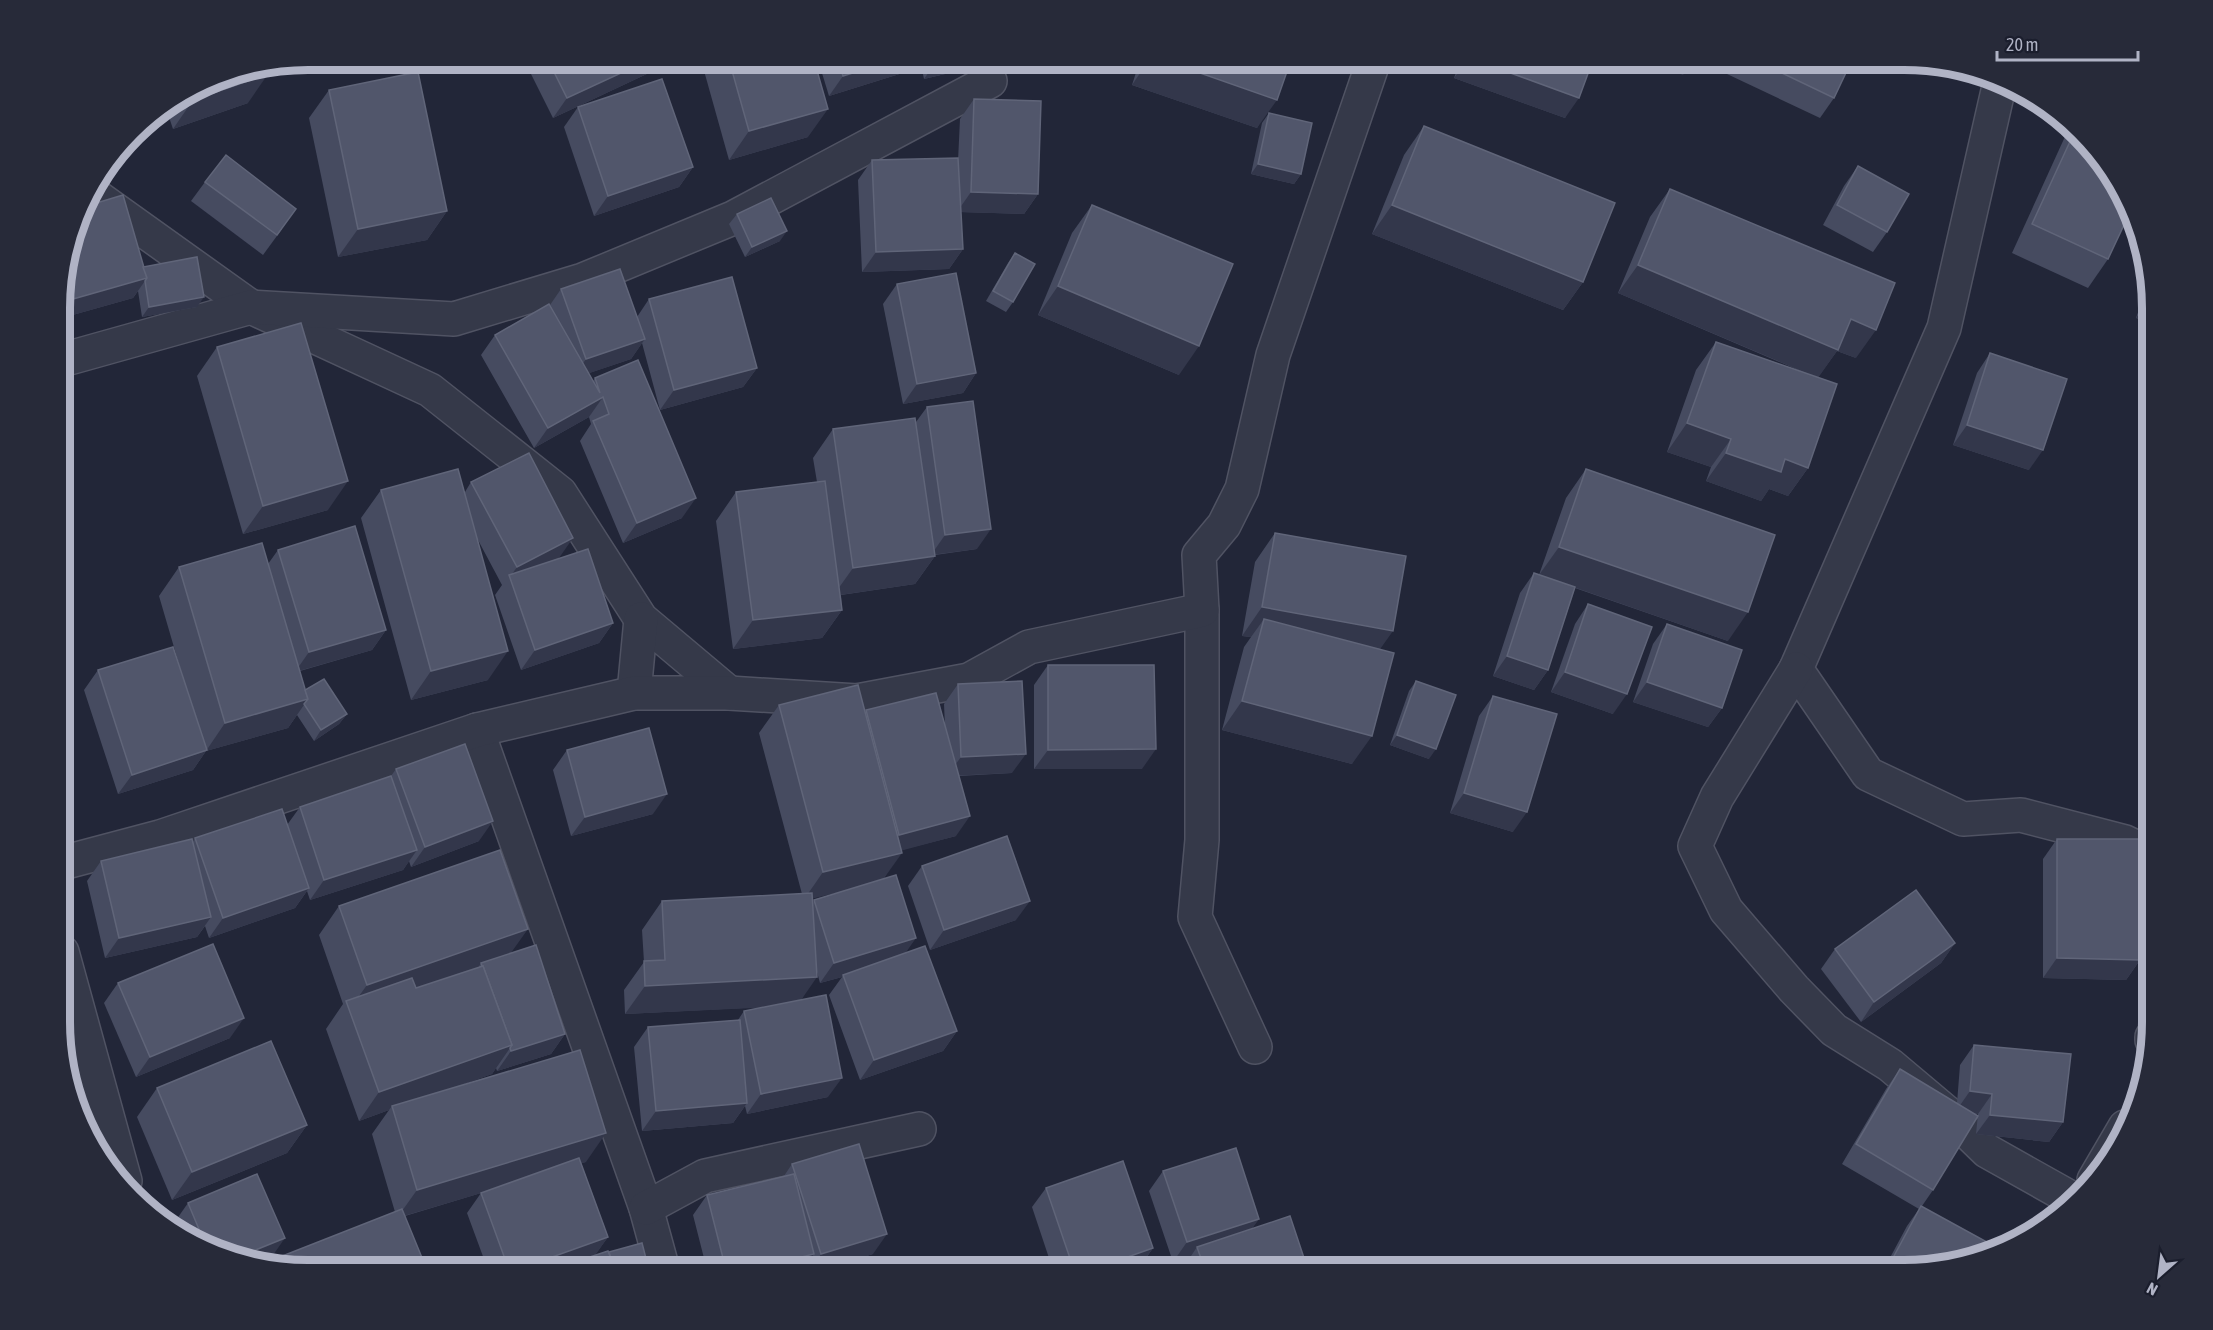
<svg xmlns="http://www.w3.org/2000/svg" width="2213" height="1330" font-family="'Asap Condensed',sans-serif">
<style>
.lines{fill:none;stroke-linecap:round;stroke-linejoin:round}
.street-casing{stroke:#505363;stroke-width:36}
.street{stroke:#353949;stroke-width:33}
.wall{fill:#464b60;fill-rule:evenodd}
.shaded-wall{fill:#33374b}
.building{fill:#51566b;stroke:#606579;stroke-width:1.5}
.rim{fill:none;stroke:#b0b3c5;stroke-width:8}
</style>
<rect width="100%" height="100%" fill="#222638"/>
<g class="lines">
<g class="street-casing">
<g id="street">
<path d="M2000,82L1944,328L1796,669L1868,774L1963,819L2021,815L2125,842L2152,855"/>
<path d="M90,192L251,307L430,390L560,493L641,619L729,693"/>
<path d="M62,360L251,307L454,319L583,280L733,218L990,81"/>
<path d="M1202,610V840L1195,917L1255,1047"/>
<path d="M1796,669L1717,797L1695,846L1726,910L1794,989L1834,1030L1890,1065L1953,1118L1987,1151L2076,1201"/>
<path d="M634,693L641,619"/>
<path d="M477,730L646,1208L663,1270"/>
<path d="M62,863L160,837L477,730L634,693H729L857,701L969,680L1029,647L1202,610L1199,555L1224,525L1242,489L1273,355L1374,60"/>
<path d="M62,952L125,1181"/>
<path d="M2152,1040V1037"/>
<path d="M2094,1180L2125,1127"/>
<path d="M646,1208L705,1176L919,1129"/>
</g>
</g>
<use href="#street" class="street"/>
</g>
<g class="wall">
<path d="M524,60H660L651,72L553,118Z"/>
<path d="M701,60H814L808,137L729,160Z"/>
<path d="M818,60H917L909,71L829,96Z"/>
<path d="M920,60H969L962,70L924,79Z"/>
<path d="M1140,60H1291L1257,128L1132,85Z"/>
<path d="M1461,60H1593L1565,118L1454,78Z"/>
<path d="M1734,60H1852L1834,98L1820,118L1727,74Z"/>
<path d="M214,79L248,103L173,129L166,108Z"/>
<path d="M329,90L447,211L427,240L338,257L309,118Z"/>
<path d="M974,99L1038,194L1024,214L961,212L963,249L949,269L862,272L858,180L872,160L958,161L960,119Z"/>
<path d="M578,107L693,167L679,187L594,216L564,127Z"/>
<path d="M1269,113L1301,174L1294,184L1251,174L1262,123Z"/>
<path d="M1424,126L1583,282L1563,310L1372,234L1404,155Z"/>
<path d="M2068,130L2111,171L2108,259L2088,288L2012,253Z"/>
<path d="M1858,166L1887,232L1873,252L1823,225L1844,186Z"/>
<path d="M205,182L282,229L263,255L191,201Z"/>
<path d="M1670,189L1856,358L1837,351L1818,377L1808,468L1788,496L1769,489L1761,501L1706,481L1711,467L1667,452L1696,370L1716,342L1803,372L1618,293L1650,217Z"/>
<path d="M1092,205L1179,375L1038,315L1072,233Z"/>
<path d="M737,214L780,241L745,257L729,224Z"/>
<path d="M1015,253L1013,302L1006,312L986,301L1008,263Z"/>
<path d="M143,267L197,307L142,317L138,291L133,298L62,318V276Z"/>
<path d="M2150,279L2152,292V323L2136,318Z"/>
<path d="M897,284L976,373L963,393L903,404L883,304Z"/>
<path d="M561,289L637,317L649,299L757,368L743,387L660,410L642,343L631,359L589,373L593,381L595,378L682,518L623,543L580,441L591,424L589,417L534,448L481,355L495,335L550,305Z"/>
<path d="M217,347L328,510L243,534L197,376Z"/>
<path d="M1990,353L2029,470L1953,445L1977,373Z"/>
<path d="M927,407L977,549L935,555V556L915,584L841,595L842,610L822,638L733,649L716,521L736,492L817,482L813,458L833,429L916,422Z"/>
<path d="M1586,469L1728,641L1575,588L1548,670L1534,690L1493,676L1520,593L1534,573L1539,575L1566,498Z"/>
<path d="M471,482L558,558L613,623L599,643L521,670L495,595L502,585L478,540L488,680L411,700L361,518L381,490L465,492Z"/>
<path d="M1275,533L1380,649L1352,764L1222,730L1244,647L1251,637L1242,636L1255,562Z"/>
<path d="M278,550L386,630L372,650L300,671L305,690L347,714L339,724L314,741L297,715L288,728L206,751L193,770L118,794L84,690L98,670L183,678L159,596L179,567L268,564Z"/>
<path d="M1588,604L1613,714L1551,692L1575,624Z"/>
<path d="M1667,624L1722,708L1708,727L1633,702L1653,644Z"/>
<path d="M1048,665L1142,769H1034V685Z"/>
<path d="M1416,681L1429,759L1390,745L1409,691Z"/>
<path d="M958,684L1012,773L959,776L956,836L901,850L884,878L906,953L957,1031L943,1051L860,1080L829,995L842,977L820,983L817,972L801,1000L828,1097L747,1114L745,1106L733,1123L642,1131L634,1047L648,1027L738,1020L744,1011L765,1007L625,1014L624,990L644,962L642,930L662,901L802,894L759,733L779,705L865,711L945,727L944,704ZM843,891L814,900L813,902L812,898Z"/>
<path d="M1493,696L1513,832L1450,813L1479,716Z"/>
<path d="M567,750L653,814L571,836L553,770Z"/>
<path d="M396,769L479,841L411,867L409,861L403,870L310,900L307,891L295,908L209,938L205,926L197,937L105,958L87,881L101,861L193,842L195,838L287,825L300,807L391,776Z"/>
<path d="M2057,839L2140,960L2126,980L2043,978V859Z"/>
<path d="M922,866L1016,920L930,950L908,886Z"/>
<path d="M339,906L510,954L565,1034L551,1054L497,1071L496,1068L492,1074L449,1089L586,1162L581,1163L608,1237L594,1256L649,1270H488L467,1213L481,1193L405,1216L395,1212L372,1134L389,1110L359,1121L326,1029L343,1004L319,935Z"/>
<path d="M1955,943L1941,963L1861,1022L1821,969L1835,949Z"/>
<path d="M118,983L230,1038L136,1077L104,1003Z"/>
<path d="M1974,1045L2063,1122L2049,1142L1976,1134L1978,1114H1974L1933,1190L1922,1206L1921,1269H1884L1907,1226L1919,1209L1842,1164L1886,1089L1900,1069L1957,1103L1960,1065Z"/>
<path d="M157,1088L307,1125L287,1153L172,1200L137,1117Z"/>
<path d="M792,1164L873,1254L824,1269L805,1270L804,1267L802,1270H707L693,1215L707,1195L784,1176Z"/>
<path d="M1163,1171L1253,1228L1308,1270H1184L1183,1267L1191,1256L1173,1262L1149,1191Z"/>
<path d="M1046,1188L1153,1248L1139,1268L1135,1270H1053L1032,1207Z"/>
<path d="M188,1203L271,1258L258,1263L244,1261L184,1237L177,1230L174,1223Z"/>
</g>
<g class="shaded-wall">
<path d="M649,60H660L651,72L553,118L567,98Z"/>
<path d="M894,60H917L909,71L829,96L843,76Z"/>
<path d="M969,60L962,70L924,79L931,69Z"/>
<path d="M1149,60H1163L1277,100L1257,128L1132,85Z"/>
<path d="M1314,60H1335L1333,63Z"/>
<path d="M1467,60H1475L1579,98L1565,118L1454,78Z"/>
<path d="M1645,60H1693L1683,75Z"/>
<path d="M268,74L248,103L173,129L193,100Z"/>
<path d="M828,109L808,137L729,160L749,131Z"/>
<path d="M1258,164L1301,174L1294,184L1251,174Z"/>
<path d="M693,167L679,187L594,216L608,196Z"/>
<path d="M971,192L1038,194L1024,214L957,212Z"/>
<path d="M1392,205L1583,282L1563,310L1372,234Z"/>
<path d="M447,211L427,240L338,257L358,229Z"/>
<path d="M787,231L780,241L745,257L752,247Z"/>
<path d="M963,249L949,269L862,272L876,252Z"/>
<path d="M1638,265L1851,319L1876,330L1856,358L1837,351L1818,378L1618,293Z"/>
<path d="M147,278L133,298L62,318V307L66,301Z"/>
<path d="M1058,286L1199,346L1179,375L1038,315Z"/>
<path d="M204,297L197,307L142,317L149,307Z"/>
<path d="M2150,298H2152V323L2136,318Z"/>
<path d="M645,339L631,359L572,379L586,359Z"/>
<path d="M757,368L743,387L660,410L674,390Z"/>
<path d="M976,373L963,393L903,404L917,384Z"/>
<path d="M603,397L589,417L534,448L548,428Z"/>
<path d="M1687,423L1731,439L1711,467L1667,452Z"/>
<path d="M1967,425L2043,450L2029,470L1953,445Z"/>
<path d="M1726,453L1785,459L1808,468L1788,496L1769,489L1761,501L1706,481Z"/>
<path d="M348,481L328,510L243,534L263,506Z"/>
<path d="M696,498L682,518L623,543L637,523Z"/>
<path d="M991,529L977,549L931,555L945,535Z"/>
<path d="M573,538L559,558L510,577L517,567Z"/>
<path d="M1559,547L1748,612L1728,641L1539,575Z"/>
<path d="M935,556L915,584L833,596L853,568Z"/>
<path d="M1262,607L1393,631L1373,659L1264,619L1251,637L1242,636Z"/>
<path d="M842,610L822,638L733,649L753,620Z"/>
<path d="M613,623L599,643L521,670L535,650Z"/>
<path d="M386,630L372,650L295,672L309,652Z"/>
<path d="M508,651L488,680L411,700L431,671Z"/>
<path d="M1507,656L1548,670L1534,690L1493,676Z"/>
<path d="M1565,672L1627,694L1613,714L1551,692Z"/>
<path d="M1647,682L1722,708L1708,727L1633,702Z"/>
<path d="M308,699L288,728L206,751L193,770L118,794L132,775L206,751L225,723Z"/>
<path d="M1242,701L1372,736L1352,764L1222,730Z"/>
<path d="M347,714L339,724L314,741L321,730Z"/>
<path d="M1397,735L1436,749L1429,759L1390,745Z"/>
<path d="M1156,749L1142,769H1034L1048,750Z"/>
<path d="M1026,754L1012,773L947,776L961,757Z"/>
<path d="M1464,793L1527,812L1513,832L1450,813Z"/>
<path d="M667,794L653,814L571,836L585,817Z"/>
<path d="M970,816L956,836L885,855L899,835Z"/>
<path d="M493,821L479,841L411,867L425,847Z"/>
<path d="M417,850L403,870L310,900L324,880Z"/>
<path d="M902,853L882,881L803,901L823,872Z"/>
<path d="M309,888L295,908L209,938L223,918Z"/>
<path d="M1030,901L1016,920L930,950L944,930Z"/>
<path d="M211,917L197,937L105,958L119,938Z"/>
<path d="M528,929L508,957L481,963L478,968L349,1010L367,985Z"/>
<path d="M916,938L902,958L843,975L842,977L820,983L834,963Z"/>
<path d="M1955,943L1941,963L1861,1022L1874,1002Z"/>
<path d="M2057,958L2140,960L2126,980L2043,978Z"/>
<path d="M817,977L797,1006L625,1014L645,986Z"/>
<path d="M244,1018L230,1038L136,1077L150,1057Z"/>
<path d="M957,1031L943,1051L860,1080L874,1060Z"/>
<path d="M565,1034L551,1054L497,1071L511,1051Z"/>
<path d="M512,1045L492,1074L393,1109L392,1106L389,1110L359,1121L379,1092Z"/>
<path d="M842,1078L828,1097L747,1114L761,1094Z"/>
<path d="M1970,1091L1992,1094L1978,1114L1956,1111Z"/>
<path d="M747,1103L733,1123L642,1131L656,1111Z"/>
<path d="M1990,1115L2063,1122L2049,1142L1976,1134Z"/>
<path d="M307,1125L287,1153L172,1200L192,1172Z"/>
<path d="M606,1133L586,1162L397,1218L417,1190Z"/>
<path d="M1259,1219L1245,1239L1197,1247L1191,1256L1173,1262L1187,1242Z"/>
<path d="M887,1234L873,1254L821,1270H810L821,1254Z"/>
<path d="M608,1237L594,1257L557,1270H516Z"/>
<path d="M285,1238L271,1258L258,1263L244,1261L236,1258Z"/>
<path d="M1153,1248L1139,1268L1135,1270H1091Z"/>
<path d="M814,1254L802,1270H748Z"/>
</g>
<g class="building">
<path d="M548,60H649L567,98Z"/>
<path d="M729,60H814L828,109L749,131Z"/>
<path d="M838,60H894L843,76Z"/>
<path d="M929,60H969L931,69Z"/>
<path d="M1163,60H1291L1277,100Z"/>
<path d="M1475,60H1593L1579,98Z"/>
<path d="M1755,60H1852L1834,98Z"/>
<path d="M266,68L268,74L193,100L191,93L214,79Z"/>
<path d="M418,72L447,211L358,229L329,90Z"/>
<path d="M662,79L693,167L608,196L578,107Z"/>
<path d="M974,99L1041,101L1038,194L971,192Z"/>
<path d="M1269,113L1312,123L1301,174L1258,164Z"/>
<path d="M1424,126L1615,203L1583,282L1392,205Z"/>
<path d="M2073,135L2111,171L2131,210L2108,259L2032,224Z"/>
<path d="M226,155L296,209L277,235L205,182Z"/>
<path d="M958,158L963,249L876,252L872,160Z"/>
<path d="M1858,166L1909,194L1887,232L1837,205Z"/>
<path d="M1670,189L1895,283L1876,330L1851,319L1838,350L1638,265Z"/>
<path d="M123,195L147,278L66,301L62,286V276L83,207Z"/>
<path d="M771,198L787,231L752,247L737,214Z"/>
<path d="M1092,205L1233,264L1199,346L1058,286Z"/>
<path d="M1015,253L1035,264L1013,302L993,291Z"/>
<path d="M197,257L204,297L149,307L145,281L147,278L143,267Z"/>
<path d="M620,269L645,339L586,359L561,289Z"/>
<path d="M956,273L976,373L917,384L897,284Z"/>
<path d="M732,277L757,368L674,390L649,299Z"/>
<path d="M549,304L600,393L595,378L638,360L696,498L637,523L593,421L609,414L603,397L548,428L495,335Z"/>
<path d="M301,323L348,481L263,506L217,347Z"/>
<path d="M1716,342L1837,384L1808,468L1785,459L1781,472L1726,453L1731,439L1687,423Z"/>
<path d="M1990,353L2067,379L2043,450L1967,425Z"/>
<path d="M973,401L991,529L945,535L927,407Z"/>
<path d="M915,418L935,556L853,568L833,429Z"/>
<path d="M529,453L573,538L517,567L471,482Z"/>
<path d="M458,469L508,651L431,671L381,490Z"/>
<path d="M1586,469L1775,535L1748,612L1559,547Z"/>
<path d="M825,481L842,610L753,620L736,492Z"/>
<path d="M355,526L386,630L309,652L278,550Z"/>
<path d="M1275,533L1406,556L1393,631L1262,607Z"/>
<path d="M262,543L308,699L225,723L179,567Z"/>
<path d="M588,549L613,623L535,650L509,575Z"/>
<path d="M1534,573L1575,587L1548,670L1507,656Z"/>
<path d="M1588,604L1652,627L1627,694L1565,672Z"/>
<path d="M1264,619L1394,653L1372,736L1242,701Z"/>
<path d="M1667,624L1742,650L1722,708L1647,682Z"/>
<path d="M173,647L207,750L132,775L98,670Z"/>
<path d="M1048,665H1154L1156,749L1048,750Z"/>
<path d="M324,679L347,714L321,730L304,704L308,699L305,690Z"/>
<path d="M1022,681L1026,754L961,757L958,684Z"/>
<path d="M1416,681L1456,695L1436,749L1397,735Z"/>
<path d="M858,685L902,853L823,872L779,705Z"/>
<path d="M936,693L970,816L899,835L866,710Z"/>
<path d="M1493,696L1557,714L1527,812L1464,793Z"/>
<path d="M62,724L65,732L62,733Z"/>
<path d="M649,728L667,794L585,817L567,750Z"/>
<path d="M465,744L493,821L425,847L396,769Z"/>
<path d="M391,776L417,850L324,880L300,807Z"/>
<path d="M282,809L309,888L223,918L195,838Z"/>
<path d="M1007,836L1030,901L944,930L922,866Z"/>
<path d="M192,839L211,917L119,938L101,861Z"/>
<path d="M2057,839H2140V960L2057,958Z"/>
<path d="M500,850L528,929L367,985L339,906Z"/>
<path d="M896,875L916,938L834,963L814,900Z"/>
<path d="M1916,890L1955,943L1874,1002L1835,949Z"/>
<path d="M812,893L817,977L645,986L644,961L665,960L662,901Z"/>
<path d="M213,944L244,1018L150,1057L118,983Z"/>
<path d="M536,945L565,1034L511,1051L510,1048L512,1045L483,966H482L481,963Z"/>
<path d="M925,946L957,1031L874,1060L843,975Z"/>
<path d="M483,966L512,1045L379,1092L346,1001L412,978L416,988Z"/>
<path d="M826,995L842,1078L761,1094L744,1011Z"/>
<path d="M740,1020L747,1103L656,1111L648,1027Z"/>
<path d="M271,1041L307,1125L192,1172L157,1088Z"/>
<path d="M1974,1045L2071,1054L2063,1122L1990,1115L1992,1094L1970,1091Z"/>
<path d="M580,1050L606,1133L417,1190L392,1106Z"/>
<path d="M1900,1069L1978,1116L1933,1190L1856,1144Z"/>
<path d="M859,1144L887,1234L821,1254L792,1164Z"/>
<path d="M1236,1148L1259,1219L1187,1242L1163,1171Z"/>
<path d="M579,1158L608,1237L516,1270H509L481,1193Z"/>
<path d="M1123,1161L1153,1248L1091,1270H1074L1046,1188Z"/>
<path d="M257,1174L285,1238L236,1258L206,1246L188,1203Z"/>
<path d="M794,1174L814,1254L748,1270H726L707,1195Z"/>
<path d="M1921,1206L1996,1247L1921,1269H1887Z"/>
<path d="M402,1209L427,1270H308L262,1264Z"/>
<path d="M1290,1216L1308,1270H1205L1197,1247Z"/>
<path d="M642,1243L649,1270H615L609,1252Z"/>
<path d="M608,1251L615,1270H551Z"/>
<path d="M823,1267L824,1270H806Z"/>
</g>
<path d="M0 0H2213V1330H0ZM308 70H1904A238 238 0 0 1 2142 308V1022A238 238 0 0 1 1904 1260H308A238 238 0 0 1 70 1022V308A238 238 0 0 1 308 70Z" fill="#272a39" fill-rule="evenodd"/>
<path class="rim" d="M308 70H1904A238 238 0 0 1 2142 308V1022A238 238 0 0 1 1904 1260H308A238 238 0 0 1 70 1022V308A238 238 0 0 1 308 70Z"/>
<g transform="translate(2159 1276) rotate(208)" stroke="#1b1e2d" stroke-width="4.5" paint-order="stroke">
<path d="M0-4.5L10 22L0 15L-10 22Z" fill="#b0b3c5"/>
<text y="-9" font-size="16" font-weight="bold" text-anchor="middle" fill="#b0b3c5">N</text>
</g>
<path d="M1997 51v9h141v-9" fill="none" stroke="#b0b3c5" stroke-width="3"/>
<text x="2006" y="51" font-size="18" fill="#b0b3c5" stroke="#1b1e2d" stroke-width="4.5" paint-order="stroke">20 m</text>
</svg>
